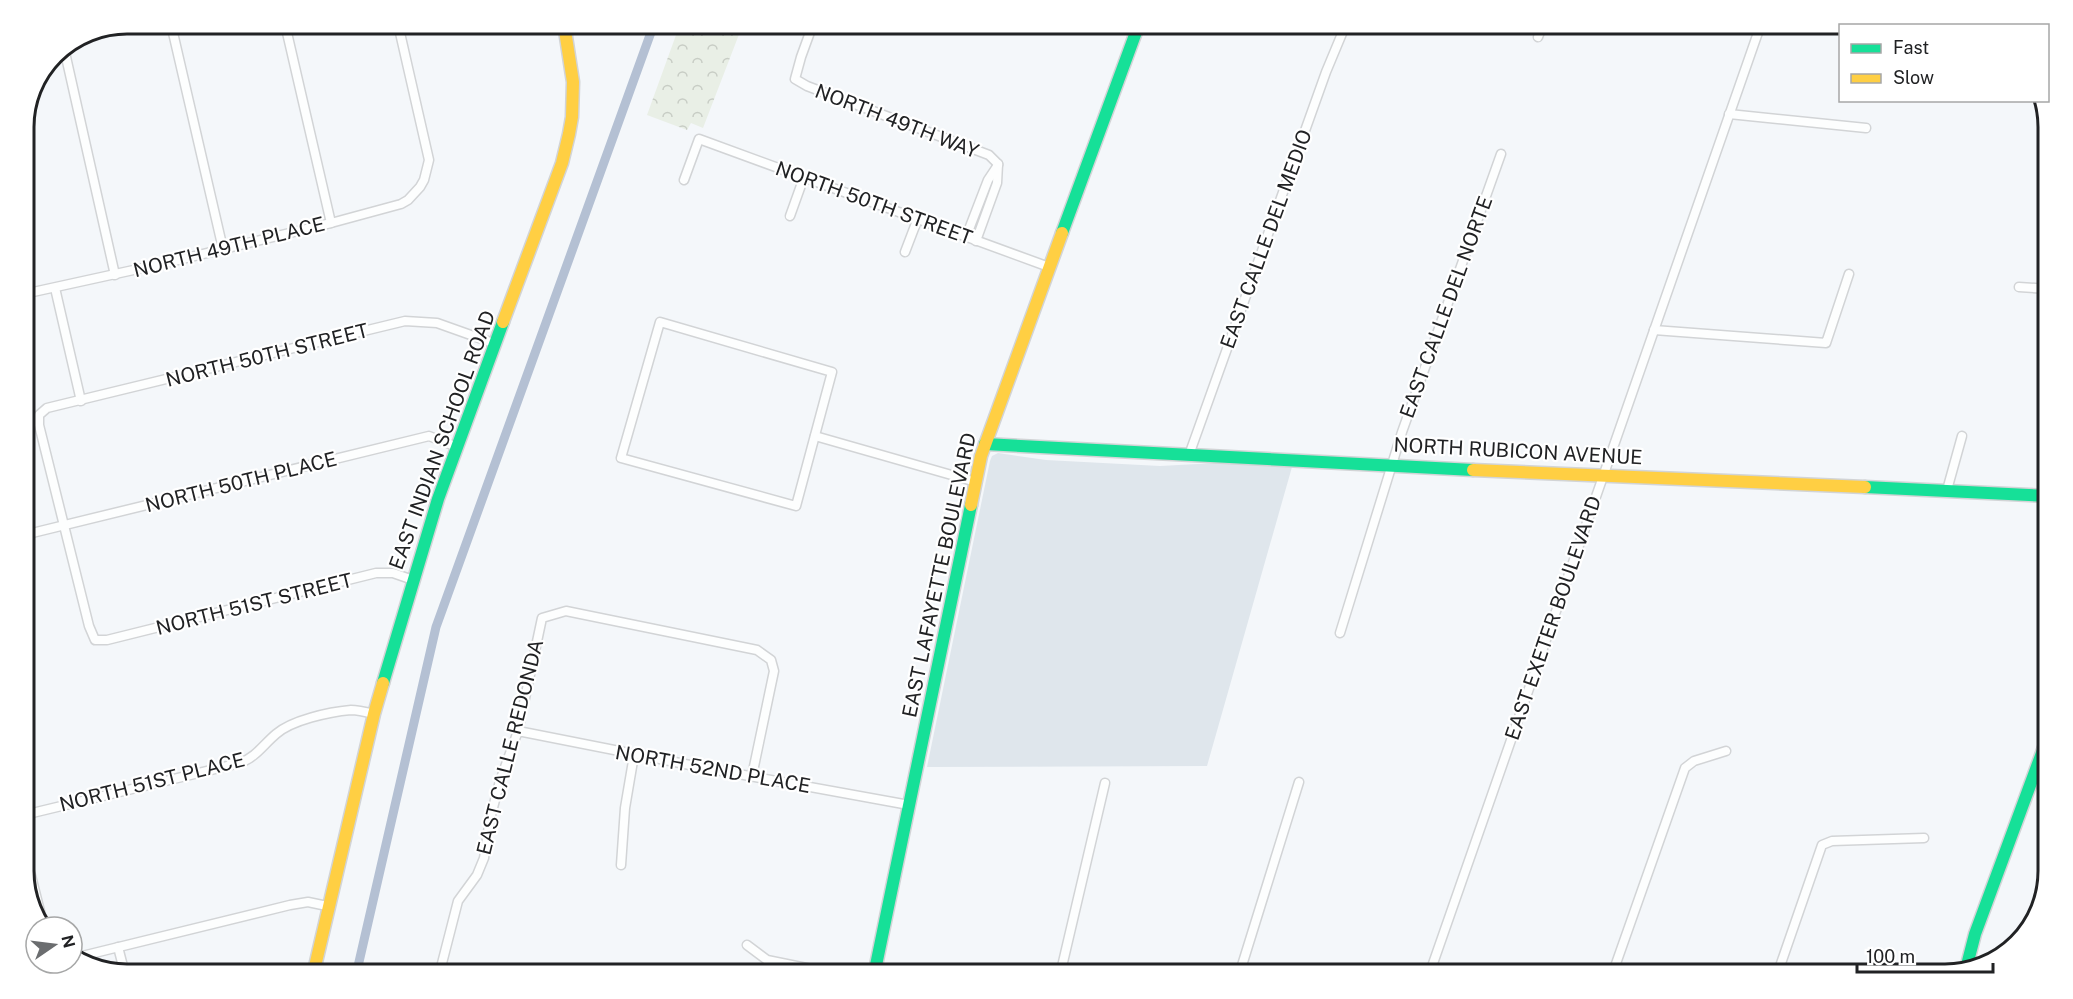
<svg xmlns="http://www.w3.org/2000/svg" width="2073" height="999" font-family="'Public Sans',sans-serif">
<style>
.built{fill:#dfe6ec}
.park{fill:url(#park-crowns)}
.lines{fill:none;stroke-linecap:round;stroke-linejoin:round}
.canal{stroke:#b4c0d3;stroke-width:9}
.street-casing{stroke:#d2d4d6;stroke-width:11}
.fast-casing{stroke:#d2d4d6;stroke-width:15}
.slow-casing{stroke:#d2d4d6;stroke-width:15}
.street{stroke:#fdfefe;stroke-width:8}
.fast{stroke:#16e098;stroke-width:12}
.slow{stroke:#ffcf43;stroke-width:12}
.labels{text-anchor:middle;stroke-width:4.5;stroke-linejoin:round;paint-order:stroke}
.street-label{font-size:20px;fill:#212224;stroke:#fff}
.rim{fill:none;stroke:#212224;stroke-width:3}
</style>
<defs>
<pattern id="park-crowns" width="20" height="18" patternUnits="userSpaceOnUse" patternTransform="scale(1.5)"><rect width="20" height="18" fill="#e9efe6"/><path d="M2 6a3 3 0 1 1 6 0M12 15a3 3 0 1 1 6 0" fill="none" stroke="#c8cdc5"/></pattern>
</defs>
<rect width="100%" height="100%" fill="#f4f7fa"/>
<path class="built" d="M998,453L1046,460L1160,466L1216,463L1292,467L1207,766L927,767L990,461L992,456Z"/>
<path class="park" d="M680,24H743L703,128L691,123L687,130L647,115Z"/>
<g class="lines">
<path class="canal" d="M356,975L436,627L654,24"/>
<g class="street-casing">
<g id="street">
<path d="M171,24L223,249"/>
<path d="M285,24L331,223"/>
<path d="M813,24L801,57L795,79L807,86L989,155L998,164"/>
<path d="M1538,37L1543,24"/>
<path d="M64,48L115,275"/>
<path d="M1729,114L1866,128"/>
<path d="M684,180L699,139L1049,267"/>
<path d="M790,216L804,177"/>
<path d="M966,237L988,180L998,165"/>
<path d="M976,241L997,183L998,164"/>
<path d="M905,252L918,218"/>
<path d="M2019,287L2049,289"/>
<path d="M55,288L81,401"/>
<path d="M24,294L170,262L331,223L401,204L408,200L420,187L424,180L429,160L398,24"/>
<path d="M660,322L832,372L796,506L621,458Z"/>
<path d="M1654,330L1826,343L1849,274"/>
<path d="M815,436L976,482"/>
<path d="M1189,455L1326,72L1346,24"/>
<path d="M1947,490L1962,436"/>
<path d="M24,535L429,436L457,447"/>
<path d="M413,580L393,573H376L107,640H95L89,626L39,425V415L47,408L405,321L437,323L496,344"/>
<path d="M1340,633L1402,432L1501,154"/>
<path d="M518,731L700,767L909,805"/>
<path d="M24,815L240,763C256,757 263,745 276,734C292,720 329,712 351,710C358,710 366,712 374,714"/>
<path d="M24,848L44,927"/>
<path d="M621,865L625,808L634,755"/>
<path d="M747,945L767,960L826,972H852L866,975"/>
<path d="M118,947L125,974"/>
<path d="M74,958L290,905L308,902L327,906"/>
<path d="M440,972L459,975"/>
<path d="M439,975L458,901L477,875L484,858L490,819L500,781L518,731L542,618L566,611L757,650L771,660L774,671L752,776"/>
<path d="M1060,975L1105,783"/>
<path d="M1239,975L1299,782"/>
<path d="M1429,975L1761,24"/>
<path d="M1612,975L1685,768L1694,761L1726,751"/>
<path d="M1777,975L1822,845L1832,841L1924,838"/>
</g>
</g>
<g class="fast-casing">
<g id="fast">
<path d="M1062,233L1139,24"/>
<path d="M985,444L1473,470"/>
<path d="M1865,487L2049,496"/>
<path d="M383,683L438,499L503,322"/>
<path d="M1966,969L1975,934L2049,734"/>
<path d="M874,975L971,505"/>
</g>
</g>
<g class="slow-casing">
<g id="slow">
<path d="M503,322L562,163L569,134L572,117L573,82L564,24"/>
<path d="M1473,470L1865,487"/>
<path d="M971,505L981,456L1062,233"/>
<path d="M313,975L374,714L383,683"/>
</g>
</g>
<use href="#street" class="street"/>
<use href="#fast" class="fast"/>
<use href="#slow" class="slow"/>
</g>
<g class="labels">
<g class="street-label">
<text transform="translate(897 121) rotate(21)" y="7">NORTH 49TH WAY</text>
<text transform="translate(874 203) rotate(20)" y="7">NORTH 50TH STREET</text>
<text transform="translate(1266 239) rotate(-70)" y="7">EAST CALLE DEL MEDIO</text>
<text transform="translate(229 247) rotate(-14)" y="7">NORTH 49TH PLACE</text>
<text transform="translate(1446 307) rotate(-70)" y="7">EAST CALLE DEL NORTE</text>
<text transform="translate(267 355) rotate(-14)" y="7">NORTH 50TH STREET</text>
<text transform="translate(442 440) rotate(-70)" y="7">EAST INDIAN SCHOOL ROAD</text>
<text transform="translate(1518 451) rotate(3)" y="7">NORTH RUBICON AVENUE</text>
<text transform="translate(241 482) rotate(-14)" y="7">NORTH 50TH PLACE</text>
<text transform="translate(939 575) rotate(-78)" y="7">EAST LAFAYETTE BOULEVARD</text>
<text transform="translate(254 604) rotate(-14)" y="7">NORTH 51ST STREET</text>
<text transform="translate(1553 618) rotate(-71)" y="7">EAST EXETER BOULEVARD</text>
<text transform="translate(510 747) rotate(-76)" y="7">EAST CALLE REDONDA</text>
<text transform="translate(713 769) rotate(10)" y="7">NORTH 52ND PLACE</text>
<text transform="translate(152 782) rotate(-14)" y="7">NORTH 51ST PLACE</text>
</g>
</g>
<path d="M0 0H2073V999H0ZM127 34H1945A93 93 0 0 1 2038 127V871A93 93 0 0 1 1945 964H127A93 93 0 0 1 34 871V127A93 93 0 0 1 127 34Z" fill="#fff" fill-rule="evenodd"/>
<path class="rim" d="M127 34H1945A93 93 0 0 1 2038 127V871A93 93 0 0 1 1945 964H127A93 93 0 0 1 34 871V127A93 93 0 0 1 127 34Z"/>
<rect x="1839" y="24" width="210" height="78" fill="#ffffff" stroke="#a6a7a7" stroke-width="1.5"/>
<rect x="1851" y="44" width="30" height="9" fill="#16e098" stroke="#a6a7a7" stroke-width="1.5"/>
<text x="1893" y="54" font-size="18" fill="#212224">Fast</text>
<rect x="1851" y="74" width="30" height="9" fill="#ffcf43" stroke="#a6a7a7" stroke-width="1.5"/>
<text x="1893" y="84" font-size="18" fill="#212224">Slow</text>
<g transform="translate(54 945) rotate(76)"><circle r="28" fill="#ffffff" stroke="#a6a7a7" stroke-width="1.5"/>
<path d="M0-4.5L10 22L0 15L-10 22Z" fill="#6b6d6f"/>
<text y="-9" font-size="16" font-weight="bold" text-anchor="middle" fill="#212224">N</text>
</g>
<path d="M1857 963v9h136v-9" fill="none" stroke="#212224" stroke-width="3"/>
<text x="1866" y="963" font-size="18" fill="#212224" stroke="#ffffff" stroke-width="4.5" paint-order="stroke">100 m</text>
</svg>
